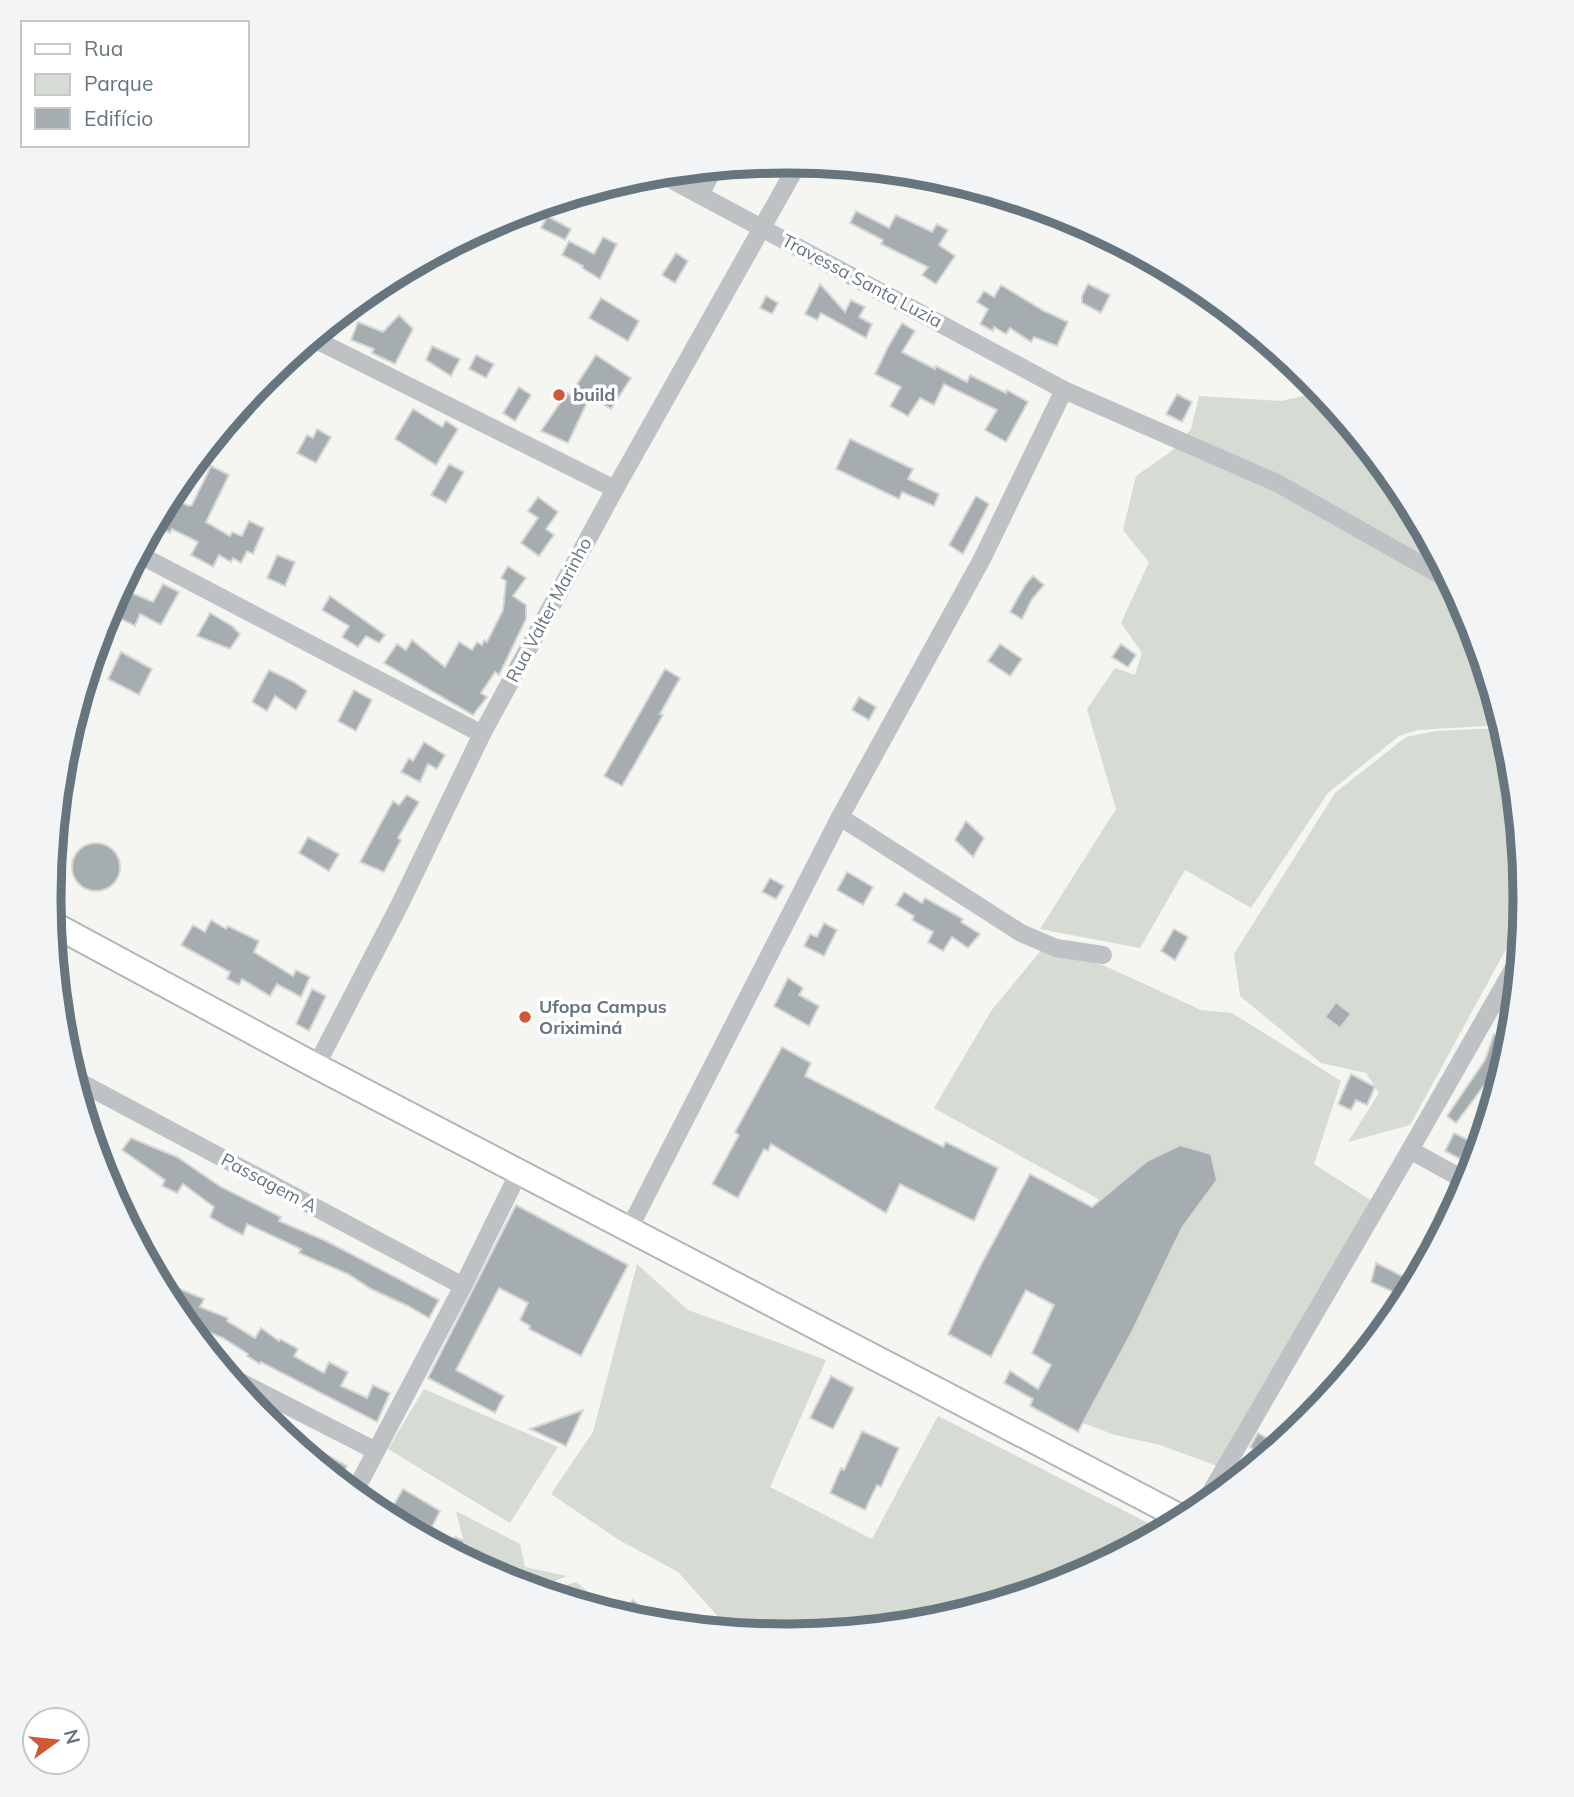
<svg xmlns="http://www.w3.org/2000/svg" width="1574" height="1797" font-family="Mulish,sans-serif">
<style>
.green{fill:#d6dbd3}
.building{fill:#a6adb1;stroke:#d6d6d4;stroke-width:2}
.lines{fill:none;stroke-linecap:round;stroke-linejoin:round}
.secondary-casing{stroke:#b1b6b9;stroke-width:28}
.street{stroke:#bec2c5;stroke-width:18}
.secondary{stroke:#fff;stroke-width:24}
.poi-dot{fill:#cf5937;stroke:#fff;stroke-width:2.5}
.labels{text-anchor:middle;stroke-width:7;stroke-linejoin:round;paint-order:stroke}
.street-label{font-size:18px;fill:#67757f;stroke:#fff}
.poi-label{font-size:18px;font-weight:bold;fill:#67757f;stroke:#fff;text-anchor:start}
.rim{fill:none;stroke:#67757f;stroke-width:9}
</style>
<rect width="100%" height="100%" fill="#f5f5f2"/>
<g class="green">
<path d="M1321,392L1401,489L1469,616L1502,725L1417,730L1399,736L1328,793L1251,908L1185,870L1140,948L1040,929L1116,809L1087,709L1115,668L1135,675L1142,653L1121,623L1149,562L1123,530L1136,476L1173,450L1191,429L1199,396L1281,401Z"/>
<path d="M1503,728L1511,755L1525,898L1523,918L1410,1125L1348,1142L1379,1093L1366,1073L1321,1063L1240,996L1234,954L1335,793L1406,737L1436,731Z"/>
<path d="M1043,948L1105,966L1201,1010L1232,1013L1341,1081L1314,1164L1372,1201L1217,1466L1160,1445L1115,1435L1083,1423L1182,1228L1217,1180L1211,1155L1146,1162L1100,1200L934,1108L991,1011Z"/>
<path d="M637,1264L688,1310L826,1360L770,1487L872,1539L938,1416L1150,1524L1145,1540L1069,1580L931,1622L787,1636L731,1631L678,1572L619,1540L551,1494L593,1432Z"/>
<path d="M424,1389L558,1447L510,1523L388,1449Z"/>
<path d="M456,1511L520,1544L525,1567L567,1576L535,1589L504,1580L469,1562Z"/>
<path d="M576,1582L596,1598L590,1606L545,1592Z"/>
<path d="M655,1610L677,1626L642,1622Z"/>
</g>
<g class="building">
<path d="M856,211L889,228L896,215L932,232L937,224L948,230L939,245L955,256L936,284L922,275L928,267L881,244L883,240L850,223Z"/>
<path d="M547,216L571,229L565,240L541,228Z"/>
<path d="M603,237L617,244L600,279L582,268L583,266L562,255L569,241L594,254Z"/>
<path d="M676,253L688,261L675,283L662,275Z"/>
<path d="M820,284L845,312L851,300L865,307L859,317L872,324L866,338L821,313L817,320L805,314Z"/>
<path d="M1088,284L1110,295L1101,313L1082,303V296Z"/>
<path d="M1001,285L1044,311L1068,322L1057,346L1034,337L1031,342L1010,328L1006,334L994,327L993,331L980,324L988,309L977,302L984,291L994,297Z"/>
<path d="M766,296L778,303L772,314L760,308Z"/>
<path d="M601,298L639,321L628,341L589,318Z"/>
<path d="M399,315L413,329L395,364L372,353L374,349L351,340L358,322L383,332Z"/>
<path d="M902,323L915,331L902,352L935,369L936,366L967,382L970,375L1006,393L1007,390L1028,402L1006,442L985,430L997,410L944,384L934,405L920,398L908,416L890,406L901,387L875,374L888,347Z"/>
<path d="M432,346L460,359L451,376L426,360Z"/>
<path d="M476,355L494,364L486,378L469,369Z"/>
<path d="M596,355L631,378L611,409L590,396L568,443L541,431L567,393L570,395Z"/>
<path d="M519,387L531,395L515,421L503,413Z"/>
<path d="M1177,394L1192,402L1182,422L1166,414Z"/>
<path d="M413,409L442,427L446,421L458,429L436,465L395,439Z"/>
<path d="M317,429L331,437L316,463L297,453L307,435L313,438Z"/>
<path d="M850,439L913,469L908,479L939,494L934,506L902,492L899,499L836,469Z"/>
<path d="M449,464L464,472L446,503L431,495Z"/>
<path d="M211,466L229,475L206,522L230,536L232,532L242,536L249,521L264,528L253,554L247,551L241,563L233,558L231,562L219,555L213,567L191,555L198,542L172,529L170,533L154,525L169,497L189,506L192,505Z"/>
<path d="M976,496L989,504L963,554L949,545Z"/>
<path d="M538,497L558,512L546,529L554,535L539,556L521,543L538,518L528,511Z"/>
<path d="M277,555L295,562L285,586L267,578Z"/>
<path d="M508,566L526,578L513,596L526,605V619L499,675L495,672L481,693L487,697L473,715L384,663L397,644L406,650L412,640L445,667L459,642L472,650L477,642L482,645L484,640L487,642L503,610L506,581L501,578Z"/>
<path d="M1033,576L1044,585L1032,599L1022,619L1010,612L1025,585Z"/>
<path d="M163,584L179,592L161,625L140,614L135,626L107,612L120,588L153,602Z"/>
<path d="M330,596L385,635L379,643L366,636L358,647L342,637L349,626L322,610Z"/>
<path d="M210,613L232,626L240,634L230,649L197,636Z"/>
<path d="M1000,644L1022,659L1010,676L988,661Z"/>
<path d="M1121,644L1136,655L1128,667L1112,657Z"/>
<path d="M121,652L152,669L139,695L108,679Z"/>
<path d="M665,669L680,678L660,714L663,715L622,786L604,776Z"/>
<path d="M269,670L294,682L307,691L296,710L275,696L267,711L252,702Z"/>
<path d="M354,690L372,700L356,731L338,721Z"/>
<path d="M859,697L876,707L869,720L852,710Z"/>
<path d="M424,742L445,755L437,769L428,764L420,782L401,772L409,758L413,761Z"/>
<path d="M407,795L419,802L398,838L401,840L384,872L360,862L393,801L399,805Z"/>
<path d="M966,821L984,838L973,857L955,840Z"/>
<path d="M308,837L339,854L329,871L299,853Z"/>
<circle cx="96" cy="867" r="24"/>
<path d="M847,872L873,887L863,905L837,890Z"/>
<path d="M770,878L784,886L776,899L762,892Z"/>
<path d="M904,892L922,903L925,898L947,910L963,919L961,922L980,934L968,948L952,937L943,951L928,942L933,932L912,920L914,916L896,905Z"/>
<path d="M211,920L226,929L228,926L259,941L254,952L293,976L296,970L310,977L301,997L277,984L270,996L242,979L239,985L227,979L230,972L181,945L193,925L205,932Z"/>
<path d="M824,923L837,930L824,956L804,946L810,934L817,937Z"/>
<path d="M1174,929L1188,937L1175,960L1161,951Z"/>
<path d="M788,978L803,988L799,995L819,1006L809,1026L774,1006Z"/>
<path d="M312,989L326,996L309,1031L296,1024Z"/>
<path d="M1336,1002L1351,1014L1340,1028L1325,1017Z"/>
<path d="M1494,1034L1511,1042L1500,1077L1493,1089L1485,1084L1456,1123L1447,1116L1485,1060Z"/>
<path d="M782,1047L811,1063L805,1076L943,1147L946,1142L998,1168L974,1221L900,1184L886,1213L771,1144L768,1151L764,1149L738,1198L712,1184L739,1135L735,1132Z"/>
<path d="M1351,1074L1375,1087L1367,1105L1356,1100L1351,1110L1338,1104Z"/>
<path d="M1454,1133L1470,1141L1460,1159L1445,1151Z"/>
<path d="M131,1138L177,1157L221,1187L281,1217L279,1221L326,1241L439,1300L429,1318L408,1306L371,1289L348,1274L299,1253L301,1249L247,1224L243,1235L227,1227L210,1217L214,1207L183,1184L177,1193L162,1186L165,1180L122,1150Z"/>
<path d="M1180,1145L1211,1154L1217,1180L1182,1228L1133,1330L1078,1432L1030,1406L1033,1399L1004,1383L1010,1371L1038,1389L1051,1365L1032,1353L1054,1305L1026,1290L991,1357L948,1334L981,1265L1030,1174L1092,1207L1147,1161Z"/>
<path d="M516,1205L628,1265L581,1356L529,1329L530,1326L520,1320L528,1303L499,1288L456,1370L504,1396L495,1413L428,1378Z"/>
<path d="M1376,1263L1406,1278L1400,1295L1371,1282Z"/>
<path d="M158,1280L204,1299L200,1307L228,1318L227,1321L255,1338L261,1328L279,1341L280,1339L298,1349L294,1356L324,1373L329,1362L348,1372L341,1386L367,1398L373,1385L390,1393L377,1422L261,1362L260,1364L247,1356L248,1354L223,1338L193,1326L191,1330L173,1308Z"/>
<path d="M831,1376L854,1388L833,1429L810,1418Z"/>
<path d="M583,1410L566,1446L530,1429Z"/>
<path d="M862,1431L899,1448L881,1487L877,1485L865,1510L830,1493L841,1468L844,1470Z"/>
<path d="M1258,1433L1273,1442L1264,1456L1250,1447Z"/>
<path d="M299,1440L347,1466L339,1481L296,1445Z"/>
<path d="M403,1489L440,1511L432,1527L393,1506Z"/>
<path d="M455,1537L464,1541L463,1558L447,1549Z"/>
<path d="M633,1600L646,1611L638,1621L620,1615Z"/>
</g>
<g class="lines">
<g class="secondary-casing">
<path id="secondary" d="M51,923L316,1066L1184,1519"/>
</g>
<g class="street">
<path d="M659,173L1064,390L1277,483L1449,580"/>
<path d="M700,195L714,168"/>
<path d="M312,338L615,489"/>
<path d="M138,554L482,734"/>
<path d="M840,817L1021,933L1056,948L1103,955"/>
<path d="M316,1066L400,904L482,734L615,489L799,162"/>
<path d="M74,1079L463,1286"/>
<path d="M1410,1150L1468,1182"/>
<path d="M629,1229L840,817L982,559L1064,390"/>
<path d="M229,1376L376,1451"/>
<path d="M354,1493L463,1286L519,1172"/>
<path d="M1201,1509L1410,1150L1519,959"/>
<path d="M1159,1533L1166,1510"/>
</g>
<use href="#secondary" class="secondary"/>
</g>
<g class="poi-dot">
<circle cx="559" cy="395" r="7"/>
<circle cx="525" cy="1017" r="7"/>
</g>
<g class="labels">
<g class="street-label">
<text transform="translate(862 281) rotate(28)" y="6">Travessa Santa Luzia</text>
<text transform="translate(549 610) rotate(-62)" y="6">Rua Valter Marinho</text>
<text transform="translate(269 1183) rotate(28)" y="6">Passagem A</text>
</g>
<g class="poi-label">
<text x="573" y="401">build</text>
<text x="539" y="1013">Ufopa Campus<tspan x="539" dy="21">Oriximiná</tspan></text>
</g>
</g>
<path d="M0 0H1574V1797H0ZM786 173H788A725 725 0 0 1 1513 898V899A725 725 0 0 1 788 1624H786A725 725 0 0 1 61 899V898A725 725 0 0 1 786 173Z" fill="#f3f4f5" fill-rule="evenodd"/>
<path class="rim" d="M786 173H788A725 725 0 0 1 1513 898V899A725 725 0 0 1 788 1624H786A725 725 0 0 1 61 899V898A725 725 0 0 1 786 173Z"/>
<rect x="21" y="21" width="228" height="126" fill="#ffffff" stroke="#c2c8cc" stroke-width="2"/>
<rect x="35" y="44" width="35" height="10" fill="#ffffff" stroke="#c2c8cc" stroke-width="2"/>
<text x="84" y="56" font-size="21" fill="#67757f">Rua</text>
<rect x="35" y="74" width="35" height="21" fill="#d6dbd3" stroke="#c2c8cc" stroke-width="2"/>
<text x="84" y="91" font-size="21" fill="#67757f">Parque</text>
<rect x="35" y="108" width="35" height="21" fill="#a6adb1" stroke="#c2c8cc" stroke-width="2"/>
<text x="84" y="126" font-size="21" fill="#67757f">Edifício</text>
<g transform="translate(56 1741) rotate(75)"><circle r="33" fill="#ffffff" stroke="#c2c8cc" stroke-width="2"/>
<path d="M0-5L12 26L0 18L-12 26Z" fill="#cf5937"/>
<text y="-10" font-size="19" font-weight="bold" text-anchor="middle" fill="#67757f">N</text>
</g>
</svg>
